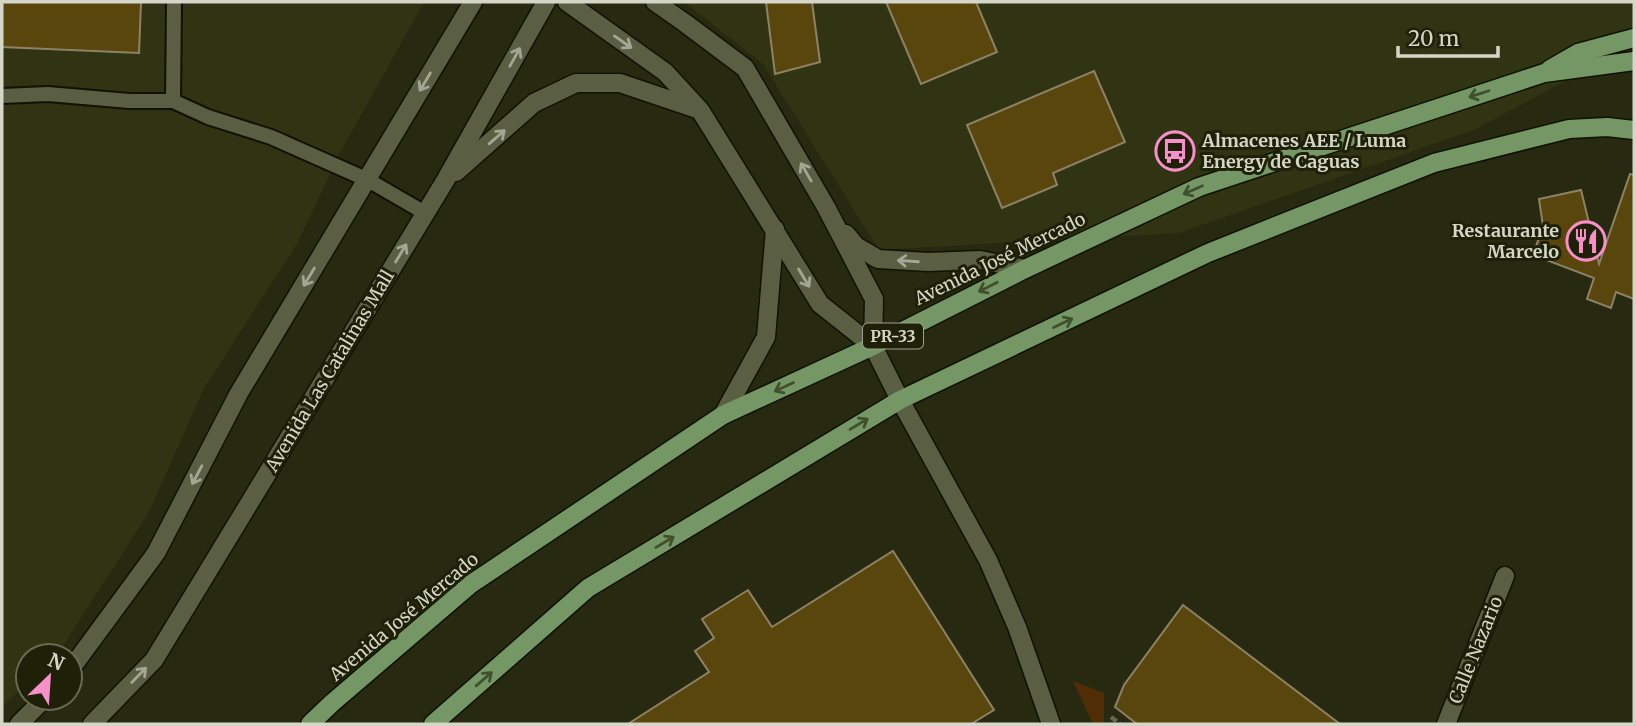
<svg xmlns="http://www.w3.org/2000/svg" width="1636" height="726" font-family="Merriweather,serif">
<style>
.built{fill:#303413}
.green{fill:#502d05}
.building{fill:#58460d;stroke:#8d8266;stroke-width:2}
.lines{fill:none;stroke-linecap:round;stroke-linejoin:round}
.service-casing{stroke:#101300;stroke-width:18}
.minor-casing{stroke:#101300;stroke-width:21}
.primary-casing{stroke:#101300;stroke-width:21}
.path{stroke:#656852;stroke-width:4.5;stroke-dasharray:7 3.5;stroke-linecap:butt}
.service{stroke:#5a5e43;stroke-width:14}
.minor{stroke:#5a5e43;stroke-width:18}
.primary{stroke:#749765;stroke-width:18}
.oneway{stroke:#a3a793}
.oneway2{stroke:#40502d}
.labels{text-anchor:middle;stroke-width:6;stroke-linejoin:round;paint-order:stroke}
.shield{fill:#1e2107;stroke:#9da08e;stroke-width:2}
.shield-label{font-size:16px;font-weight:bold;fill:#d4d7c8}
.poi-label{font-size:18px;font-weight:bold;fill:#d4d7c8;stroke:#1e2107;text-anchor:start}
.street-label{font-size:18px;fill:#d4d7c8;stroke:#1e2107}
</style>
<rect width="100%" height="100%" fill="#272a11"/>
<g class="built">
<path d="M2,2H424L342,149L297,244L204,388L149,512L63,646L53,656H28V682L2,707Z"/>
<path d="M684,2H1634V44L1476,129L1179,233L879,250L763,64Z"/>
</g>
<path class="green" d="M1073,681L1104,693V724H1093Z"/>
<g class="building">
<path d="M2,2H141L139,53L2,47Z"/>
<path d="M766,2H812L820,62L775,74Z"/>
<path d="M886,2H976L997,52L921,84Z"/>
<path d="M1094,71L1125,142L1053,173L1057,185L1002,208L967,125Z"/>
<path d="M1630,174L1634,175V299L1616,292L1611,308L1587,299L1594,278L1533,255L1543,226L1539,199L1581,190L1599,264Z"/>
<path d="M893,551L994,710L971,724H628L709,672L695,651L714,638L702,619L748,590L772,627Z"/>
<path d="M1183,605L1340,724H1137L1115,707L1124,685Z"/>
</g>
<g class="lines">
<g class="service-casing">
<g id="service">
<path d="M2,96L48,94L129,101H173L208,117L271,137L368,180L425,213"/>
<path d="M173,101L174,2"/>
</g>
</g>
<g class="minor-casing">
<g id="minor">
<path d="M567,2L665,72L700,110L820,304L873,346L900,400L988,560L1017,627L1051,724"/>
<path d="M655,2L685,23L745,68L826,207L874,299L873,346"/>
<path d="M456,172L534,103L576,83H620L697,109"/>
<path d="M846,234L856,246L878,259L928,262L980,260L1025,269"/>
<path d="M723,415L766,337L775,229"/>
<path d="M70,670L156,553L239,393L473,2"/>
<path d="M19,724L45,698"/>
<path d="M92,724L154,660L445,181L546,2"/>
<path d="M1446,724L1505,576"/>
</g>
</g>
<g class="primary-casing">
<g id="primary">
<path d="M1550,69L1578,53L1634,38"/>
<path d="M310,724L332,703L471,584L723,415L873,346L1025,269L1199,187L1544,73L1634,61"/>
<path d="M433,724L588,588L900,400L1208,253L1434,163L1569,129L1607,127L1634,130"/>
</g>
</g>
<path class="path" d="M1111,717L1120,724"/>
<use href="#service" class="service"/>
<use href="#minor" class="minor"/>
<use href="#primary" class="primary"/>
</g>
<defs><path id="oneway-shaft" d="M-6 0H5M1.5-3L5.5 0L1.5 3" fill="none" stroke-width="1.6" stroke-linecap="round" stroke-linejoin="round" transform="scale(1.75)"/></defs>
<g class="oneway">
<use href="#oneway-shaft" transform="translate(623 42) rotate(35)"/>
<use href="#oneway-shaft" transform="translate(515 57) rotate(-61)"/>
<use href="#oneway-shaft" transform="translate(425 82) rotate(121)"/>
<use href="#oneway-shaft" transform="translate(497 137) rotate(-41)"/>
<use href="#oneway-shaft" transform="translate(806 172) rotate(-120)"/>
<use href="#oneway-shaft" transform="translate(401 253) rotate(-59)"/>
<use href="#oneway-shaft" transform="translate(908 261) rotate(-176)"/>
<use href="#oneway-shaft" transform="translate(309 277) rotate(121)"/>
<use href="#oneway-shaft" transform="translate(804 278) rotate(59)"/>
<use href="#oneway-shaft" transform="translate(197 475) rotate(118)"/>
<use href="#oneway-shaft" transform="translate(139 675) rotate(-46)"/>
</g>
<g class="oneway2">
<use href="#oneway-shaft" transform="translate(1479 94) rotate(162)"/>
<use href="#oneway-shaft" transform="translate(1193 190) rotate(156)"/>
<use href="#oneway-shaft" transform="translate(988 287) rotate(153)"/>
<use href="#oneway-shaft" transform="translate(1063 323) rotate(-25)"/>
<use href="#oneway-shaft" transform="translate(784 387) rotate(155)"/>
<use href="#oneway-shaft" transform="translate(859 424) rotate(-31)"/>
<use href="#oneway-shaft" transform="translate(665 542) rotate(-31)"/>
<use href="#oneway-shaft" transform="translate(484 679) rotate(-41)"/>
</g>
<defs>
<g id="bus-ring" transform="scale(2.0125)"><circle r="9.5" fill="#1e2107" stroke="#f98fca" stroke-width="1.5"/><path d="M-5-6H5V4H4V6H2V4H-2V6H-4V4H-5ZM-3.5-4V0h7V-4ZM-3.5 1.2v1.5H-2V1.2ZM2 1.2v1.5H3.5V1.2Z" fill="#f98fca"/></g>
<g id="restaurant-ring" transform="scale(2.0125)"><circle r="9.5" fill="#1e2107" stroke="#f98fca" stroke-width="1.5"/><path d="M-5-6h1v4h1v-4h1v4h1v-4h1v5L-1.5 .5V6h-2V.5L-5-1ZM5-6V6H3V1.5H1.5Q1.5-4 5-6Z" fill="#f98fca"/></g>
</defs>
<g fill-rule="evenodd">
<use href="#bus-ring" x="1175" y="151"/>
<use href="#restaurant-ring" x="1586" y="241"/>
</g>
<g class="labels">
<rect class="shield" x="863" y="323.5" width="60" height="25" rx="5"/>
<g class="shield-label">
<text x="893" y="342">PR-33</text>
</g>
<g class="poi-label">
<text x="1202" y="147">Almacenes AEE / Luma<tspan x="1202" dy="21">Energy de Caguas</tspan></text>
<text x="1559" y="237" text-anchor="end">Restaurante<tspan x="1559" dy="21">Marcelo</tspan></text>
</g>
<g class="street-label">
<text transform="translate(1000 259) rotate(-26)" y="6">Avenida José Mercado</text>
<text transform="translate(330 371) rotate(-59)" y="6">Avenida Las Catalinas Mall</text>
<text transform="translate(404 617) rotate(-40)" y="6">Avenida José Mercado</text>
<text transform="translate(1476 650) rotate(-68)" y="6">Calle Nazario</text>
</g>
</g>
<rect width="1636" height="726" fill="none" stroke="#d4d7c8" stroke-width="7"/>
<g transform="translate(49 677) rotate(25)"><circle r="33" fill="#1e2107" stroke="#676a54" stroke-width="2"/>
<path d="M0-5L12 26L0 18L-12 26Z" fill="#f98fca"/>
<text y="-10" font-size="19" font-weight="bold" text-anchor="middle" fill="#d4d7c8">N</text>
</g>
<path d="M1398 46v10h100v-10" fill="none" stroke="#d4d7c8" stroke-width="3.5"/>
<text x="1408" y="46" font-size="21" fill="#d4d7c8" stroke="#1e2107" stroke-width="5" paint-order="stroke">20 m</text>
</svg>
